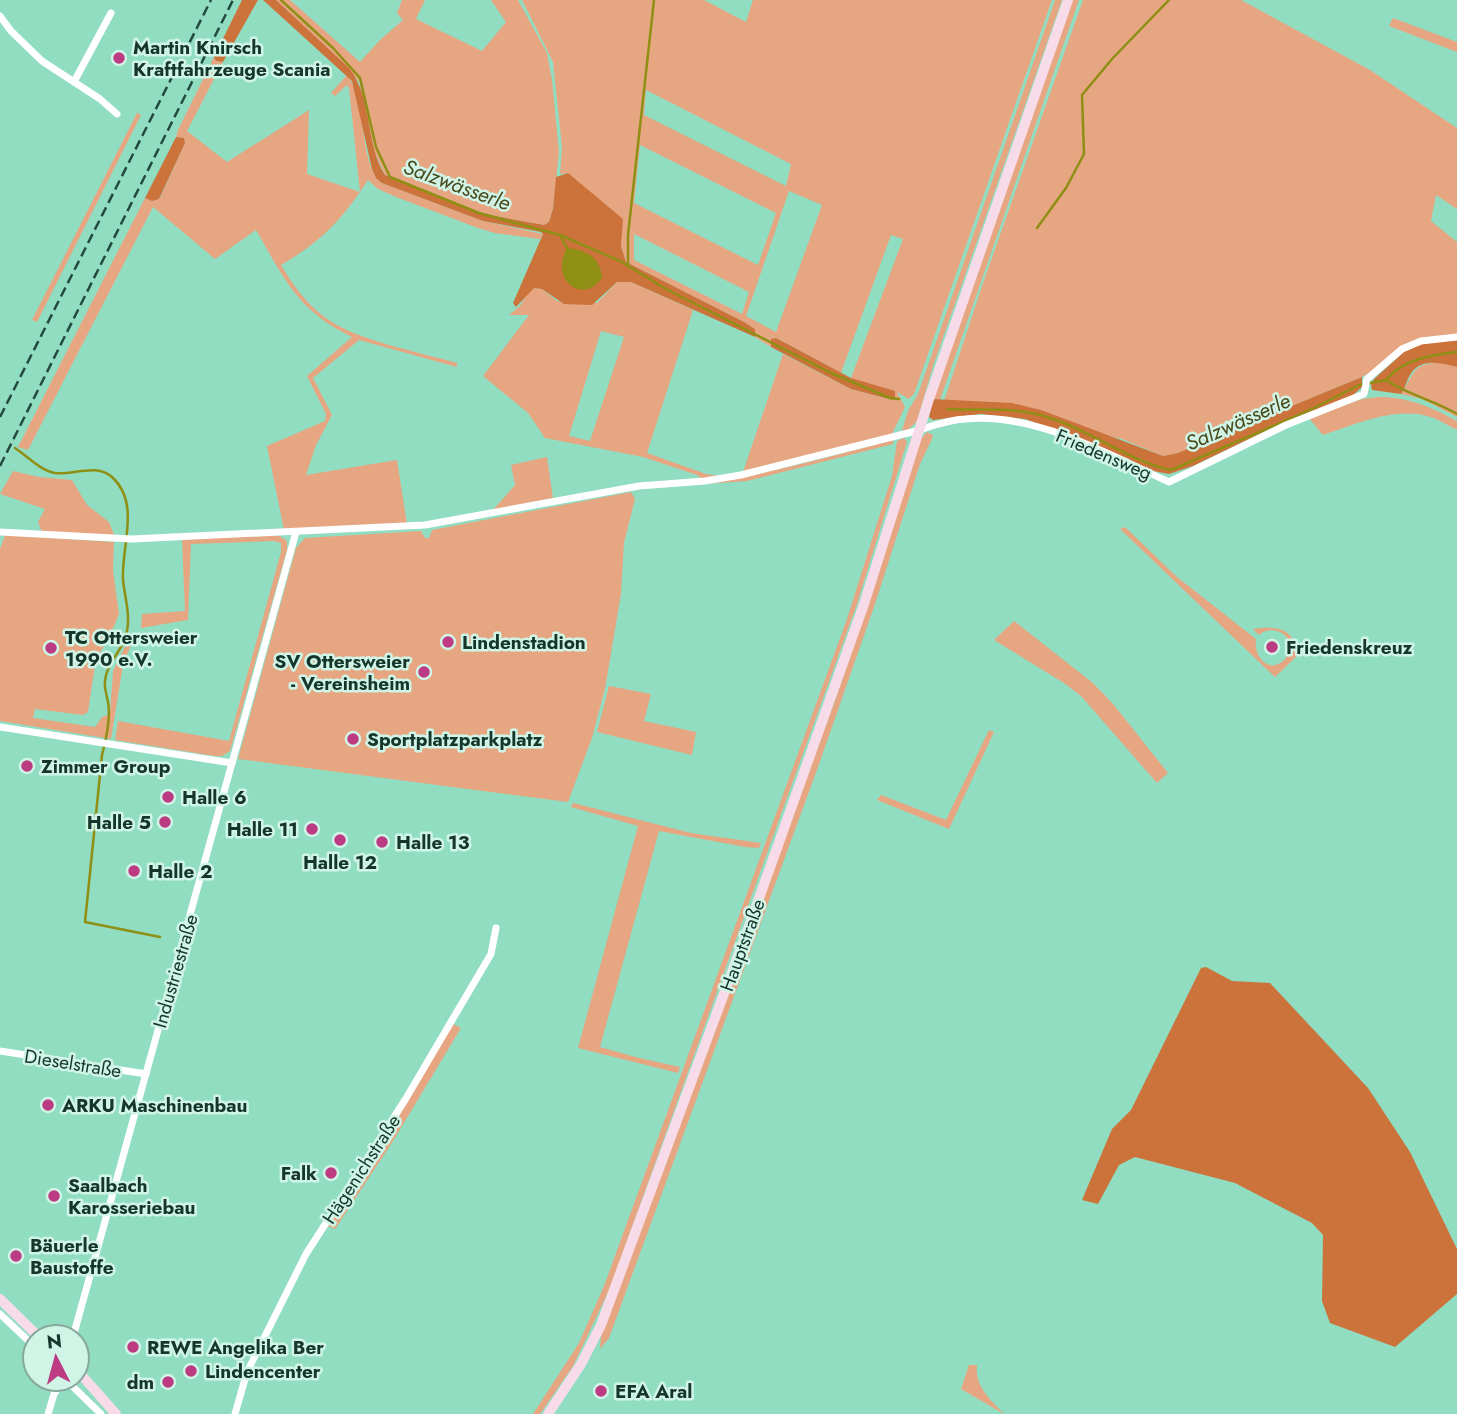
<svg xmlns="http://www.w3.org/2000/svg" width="1457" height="1414" font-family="Jost,sans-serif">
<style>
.green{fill:#e6a682;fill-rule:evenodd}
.forest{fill:#cc723b}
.water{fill:#8e8f14}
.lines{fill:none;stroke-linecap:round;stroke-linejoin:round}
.stream{stroke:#8e8f14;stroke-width:2.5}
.street{stroke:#fff;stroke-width:7}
.secondary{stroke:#f8dbe9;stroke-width:10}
.rail{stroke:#244a3d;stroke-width:2.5;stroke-dasharray:10 5;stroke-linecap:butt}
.poi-dot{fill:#bc3b83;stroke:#d0f5e7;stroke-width:2.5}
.labels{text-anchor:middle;stroke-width:5;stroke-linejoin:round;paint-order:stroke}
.poi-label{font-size:19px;font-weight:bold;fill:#16362b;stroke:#d0f5e7;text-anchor:start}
.street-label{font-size:19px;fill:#16362b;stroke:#d0f5e7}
.water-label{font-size:21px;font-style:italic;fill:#494a1d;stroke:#d0f5e7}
</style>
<rect width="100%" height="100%" fill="#91ddc2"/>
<g class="green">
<path d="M276,0H290L360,62L380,40L403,20L397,13L402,0H425L416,19L482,51L506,22L491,0H518L547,53L552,80L559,152L553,209L549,222L544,225L484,214L385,175L374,151L359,81Z"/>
<path d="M522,0H704L746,22L753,0H1052L914,394L909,399L897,392L905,407L892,434L743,472L783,354L851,389L893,400L895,399L851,378L903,239L891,235L841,373L776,338L771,339V347L755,337V329L744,322L626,262L621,246L568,173L560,174L562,147L553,62ZM646,90L791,164L786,186L644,115ZM640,145L776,213L758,265L634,203ZM789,191L822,205L776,332L746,316ZM634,234L749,292L742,314L634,260Z"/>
<path d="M1055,0H1062L933,366L917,421L908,430H902L908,411L918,394Z"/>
<path d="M1072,0H1079L940,400L933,399Z"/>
<path d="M1083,0H1241L1370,70L1457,128V209L1436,195L1431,221L1457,242V335L1430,338L1362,377L1178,453L1163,456L1122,439L944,401L982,286Z"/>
<path d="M1393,18L1457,42V52L1389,26Z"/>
<path d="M214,57L216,61L223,62L187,131L227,162L309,110L307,174L360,192L349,88L347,85L335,96L331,93L347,75C368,101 358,164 382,183L483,221L543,234L540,239L495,233L478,228L396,197L378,189L368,180C341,221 323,240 281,265C293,285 305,302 323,316C353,340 419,352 457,363V367L359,340L313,378L332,415L316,445L306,475L397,460L407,524L284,530L267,446L325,421L326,414L307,376L352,337C297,310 285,280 256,230L215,259L153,207L28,450L18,447L145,198L152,201L160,198L185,143L184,138L176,137L178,130Z"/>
<path d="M137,113L141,115L37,322L32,320Z"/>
<path d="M622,280L631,282L693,310L647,453L706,474L721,476L702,479L697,475L643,457L545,438L528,413L483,376L529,315H509L520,306L529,291L534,288L542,289L557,301L597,303L617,282ZM601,331L624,337L590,441L569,436Z"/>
<path d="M1439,362L1457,367V417L1422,399L1401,394C1415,374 1410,365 1439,362Z"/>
<path d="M1379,397C1408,397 1431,407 1457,421V430C1447,425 1437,418 1427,416C1393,407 1354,425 1323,435L1309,418L1362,399Z"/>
<path d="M927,432L933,435L932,439L920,464L875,604L818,767L609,1338L600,1349L601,1336L837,695L875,584L920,440Z"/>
<path d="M904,438L907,442L857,604L610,1288L573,1366L540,1414H533L579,1343L604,1286L847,619L892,476L897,441Z"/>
<path d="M893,440V444L747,481L689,485C759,477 825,458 893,440Z"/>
<path d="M547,457L553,498L493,510L515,485L511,465Z"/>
<path d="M13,471L39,477L72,480L87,505L109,522L115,537L42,532L38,522L45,509L0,494Z"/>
<path d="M631,492L635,499L624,543L621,594L605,689L592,738L568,802L238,759L296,548L305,538L421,531L425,538H429L432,530Z"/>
<path d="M1125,527L1177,577L1256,639C1253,658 1271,675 1285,659C1301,641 1276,621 1259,635L1253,629C1277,626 1292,627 1299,654L1275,677L1120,529Z"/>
<path d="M5,535L114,542L113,570L119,614L109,638L96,659L88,712L83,715L35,709L33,718L95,727L102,717L110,714L113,671L130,636L134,637L123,665L111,739L0,721V549Z"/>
<path d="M269,536H280L287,541V550L230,751L222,756H215L115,740L118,721L229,741L281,552V543L274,541L191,544L188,620L141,628L142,614L185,611L182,539Z"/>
<path d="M1014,621L1093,683L1114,705L1168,773L1157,783L1081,696L1064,683L994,640Z"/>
<path d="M609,686L651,694L644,721L696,732L692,755L597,732Z"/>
<path d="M989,730L994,732L949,829L877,800L881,795L946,820Z"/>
<path d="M573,803L691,833L761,843L759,848L745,847L659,831L600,1047L639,1058L680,1067L678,1073L578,1048L638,826L571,807Z"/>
<path d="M453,1024L461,1028L393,1141L335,1229L328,1226L382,1145Z"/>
<path d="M969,1365H977C974,1386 991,1400 1004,1414L961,1389Z"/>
</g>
<g class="forest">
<path d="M242,0H258L223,62L216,61L214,57Z"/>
<path d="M263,0H276L349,68C374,100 364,142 385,175L484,214L544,225L549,222L553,209L556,177L568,173L623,219L621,246L626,262L744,322L755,329V337L631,282H617L592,305L564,304L542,289L534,288L516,307L513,303L543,234L541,232L483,221L382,183L376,178L372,169L352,81Z"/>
<path d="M176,137L184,138L185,143L159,199L152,201L145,198Z"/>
<path d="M776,338L851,378L895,391V398L893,400L851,389L771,347V339Z"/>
<path d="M1457,340V367C1442,363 1423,358 1412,372C1407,378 1406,387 1401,394L1372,390L1371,385L1374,379L1404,352L1421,344Z"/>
<path d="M1362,377V387L1351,397L1276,426L1193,466L1169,474L1148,470L1058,431L1025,419L981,414L933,420L929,417L933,399L1012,403L1041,410L1163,456L1178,453Z"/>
<path d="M1206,967L1232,981L1270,983L1368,1088L1410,1152L1457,1249V1294L1395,1347L1330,1323L1322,1301L1323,1235L1312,1223L1235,1183L1135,1157L1119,1165L1098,1204L1082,1200L1112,1129L1131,1110L1201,968Z"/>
</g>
<path class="water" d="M567,248C587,250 600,257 602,278C583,305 549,281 567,248Z"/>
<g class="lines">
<g class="stream">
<path d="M281,0L333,48L360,78L376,147L390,177L479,213L560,235L620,261L666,289L831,373L890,398L899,399"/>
<path d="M1037,228L1066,188L1084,154L1082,95L1112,59L1169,0"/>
<path d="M560,235L567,248"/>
<path d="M628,266V235L654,0"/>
<path d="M1386,380C1403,359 1431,355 1457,352"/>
<path d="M947,409C982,411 1016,406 1050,418C1092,431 1128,461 1171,470L1310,410L1359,385L1386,380C1408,395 1434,400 1457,414"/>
<path d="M15,448C27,456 41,471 55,473C74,475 97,463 112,477C141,503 121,547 123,580C125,599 132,619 125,638C120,653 106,665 105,681C104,689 107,695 108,702C111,718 106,739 102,755L85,922L160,937"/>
</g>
<g class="street">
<path d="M0,16L11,31L42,61L100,99L117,114"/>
<path d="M75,80L111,13"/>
<path d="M0,532L132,539L425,525L639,486L705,481L741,475L912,432C930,427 946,420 965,419C1035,412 1107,454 1169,482L1286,425L1364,394L1367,379L1402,349L1421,341L1457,337"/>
<path d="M0,727L232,763"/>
<path d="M0,1051L146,1074"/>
<path d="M0,1314L35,1347"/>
<path d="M73,1337L296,532"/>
<path d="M65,1379L101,1414"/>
<path d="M48,1414L54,1394L65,1379"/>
<path d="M235,1414L247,1372L306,1254L405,1100L491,954L496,928"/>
</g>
<g class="secondary">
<path d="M0,1299L39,1337"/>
<path d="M77,1370L116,1414"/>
<path d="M548,1414L581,1364L601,1325L752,918L864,604L929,399L1068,0"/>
</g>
<g class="rail">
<path d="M0,417L211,0"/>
<path d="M0,466L233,0"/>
</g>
</g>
<g class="poi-dot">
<circle cx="119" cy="58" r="7"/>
<circle cx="448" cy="642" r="7"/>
<circle cx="1272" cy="647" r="7"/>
<circle cx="51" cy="648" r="7"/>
<circle cx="424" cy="672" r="7"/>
<circle cx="353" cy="739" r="7"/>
<circle cx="27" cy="766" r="7"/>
<circle cx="168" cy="797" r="7"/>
<circle cx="165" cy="822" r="7"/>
<circle cx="312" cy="829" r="7"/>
<circle cx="340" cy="840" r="7"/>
<circle cx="382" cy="842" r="7"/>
<circle cx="134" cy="871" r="7"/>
<circle cx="48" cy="1105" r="7"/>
<circle cx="331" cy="1173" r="7"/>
<circle cx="54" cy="1196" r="7"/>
<circle cx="16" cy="1256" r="7"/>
<circle cx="133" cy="1347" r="7"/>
<circle cx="191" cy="1371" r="7"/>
<circle cx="168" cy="1382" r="7"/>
<circle cx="601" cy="1391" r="7"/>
</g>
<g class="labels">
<g class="poi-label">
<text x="133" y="54">Martin Knirsch<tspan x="133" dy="22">Kraftfahrzeuge Scania</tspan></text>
<text x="65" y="644">TC Ottersweier<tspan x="65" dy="22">1990 e.V.</tspan></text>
<text x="462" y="649">Lindenstadion</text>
<text x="1286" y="654">Friedenskreuz</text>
<text x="410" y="668" text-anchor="end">SV Ottersweier<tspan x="410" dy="22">- Vereinsheim</tspan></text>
<text x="367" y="746">Sportplatzparkplatz</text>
<text x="41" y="773">Zimmer Group</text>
<text x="182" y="804">Halle 6</text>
<text x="151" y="829" text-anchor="end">Halle 5</text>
<text x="298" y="836" text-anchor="end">Halle 11</text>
<text x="396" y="849">Halle 13</text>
<text x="340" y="869" text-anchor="middle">Halle 12</text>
<text x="148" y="878">Halle 2</text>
<text x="62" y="1112">ARKU Maschinenbau</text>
<text x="317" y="1180" text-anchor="end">Falk</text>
<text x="68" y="1192">Saalbach<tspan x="68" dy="22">Karosseriebau</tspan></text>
<text x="30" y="1252">Bäuerle<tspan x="30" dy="22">Baustoffe</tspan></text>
<text x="147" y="1354">REWE Angelika Ber</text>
<text x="205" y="1378">Lindencenter</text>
<text x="154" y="1389" text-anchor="end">dm</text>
<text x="615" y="1398">EFA Aral</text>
</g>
<g class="street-label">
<text transform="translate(1104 454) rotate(23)" y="7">Friedensweg</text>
<text transform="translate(742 945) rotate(-70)" y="7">Hauptstraße</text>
<text transform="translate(175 971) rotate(-74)" y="7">Industriestraße</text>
<text transform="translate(73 1063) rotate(9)" y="7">Dieselstraße</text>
<text transform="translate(361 1169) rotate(-57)" y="7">Hägenichstraße</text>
</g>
<g class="water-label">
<text transform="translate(457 185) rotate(20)" y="7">Salzwässerle</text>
<text transform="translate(1238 422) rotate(-24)" y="7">Salzwässerle</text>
</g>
</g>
<g transform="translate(56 1358) rotate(354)"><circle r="33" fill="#d0f5e7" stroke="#86a99c" stroke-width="2"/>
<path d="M0-5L12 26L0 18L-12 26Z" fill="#bc3b83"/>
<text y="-10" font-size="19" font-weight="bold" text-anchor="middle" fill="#16362b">N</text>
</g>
</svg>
